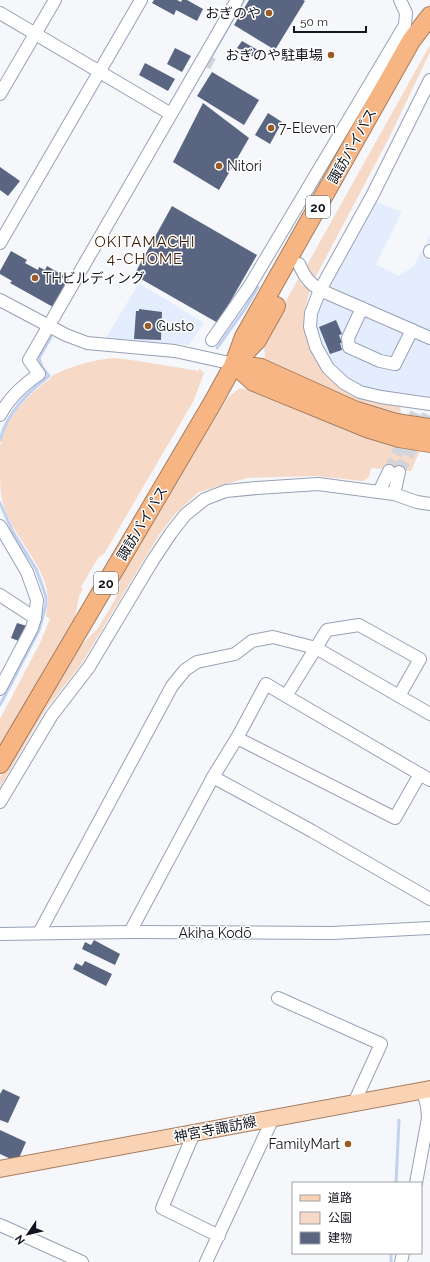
<svg xmlns="http://www.w3.org/2000/svg" width="430" height="1262" font-family="Raleway,'Noto Sans JP',sans-serif">
<style>
.built{fill:#e4edfe}
.green{fill:#f6dac7}
.lines{fill:none;stroke-linecap:round;stroke-linejoin:round}
.stream{stroke:#c2d1f0;stroke-width:3}
.building{fill:#596581}
.minor-tunnel{stroke:#d3d5da;stroke-width:12;stroke-dasharray:12 6;stroke-linecap:butt}
.minor-casing{stroke:#97a1b6;stroke-width:14}
.major-casing{stroke:#a77d5f;stroke-width:18}
.highway-casing{stroke:#a77d5f;stroke-width:20}
.minor{stroke:#fff;stroke-width:12}
.major{stroke:#fad3b5;stroke-width:16}
.highway{stroke:#f7b583;stroke-width:18}
.poi-dot{fill:#9b5b24;stroke:#fff;stroke-width:1.5}
.labels{text-anchor:middle;stroke-width:3;stroke-linejoin:round;paint-order:stroke}
.shield{fill:#fff;stroke:#595b61;stroke-width:1}
.shield-label{font-size:13px;font-weight:bold;fill:#12151d}
.poi-label{font-size:14px;fill:#12151d;stroke:#fff;text-anchor:start}
.street-label{font-size:14px;fill:#12151d;stroke:#fff}
.neighbourhood-label{font-size:15px;letter-spacing:1px;fill:#412208;stroke:#fff}
</style>
<rect width="100%" height="100%" fill="#f5f7fb"/>
<g class="built">
<path d="M374,201L402,212L376,264L399,276L414,266L430,235V397L382,393L364,388L338,373L321,348L314,319L331,281Z"/>
<path d="M139,283L204,323L189,345L106,338Z"/>
</g>
<g class="green">
<path d="M430,45V52L389,138L315,278C310,275 307,271 307,265Z"/>
<path d="M298,279L302,285L310,290L304,312L305,325L327,373L400,404L401,414L398,416L372,410L284,370L265,359L264,342Z"/>
<path d="M114,358L139,361L199,371V368L204,373L194,400L104,554L98,558L81,587L83,589L79,596L74,624L0,748V719L40,643L50,619L46,616C47,610 48,604 48,598C46,569 21,544 9,519C1,503 0,489 0,472C0,464 0,455 0,447C4,417 28,395 51,378V376C71,366 92,360 114,358Z"/>
<path d="M240,388L258,392L422,446L411,471L371,468L369,477L363,481L315,476L247,478L199,492L175,514L159,535L80,666L46,709L0,787V777L73,654L98,628L116,598L123,567L229,396Z"/>
</g>
<g class="lines">
<g class="stream">
<path d="M211,57L244,0"/>
<path d="M217,348L245,309L258,287"/>
<path d="M0,440C7,413 27,393 49,376L42,367L39,358L51,337"/>
<path d="M0,503L13,532L36,569L42,585L46,597V605L39,630L0,705"/>
<path d="M396,1183L399,1120"/>
<path d="M391,1262V1253"/>
</g>
</g>
<g class="building">
<path d="M154,0H177L181,2L182,0H187L203,9L197,21L176,10L174,15L152,3Z"/>
<path d="M249,0H303L305,1L275,50L234,25Z"/>
<path d="M242,41L258,50L254,57L237,48Z"/>
<path d="M175,48L191,56L182,72L167,64Z"/>
<path d="M145,63L175,79L168,91L139,75Z"/>
<path d="M212,72L259,100L244,125L197,96Z"/>
<path d="M203,103L249,138L219,190L173,162Z"/>
<path d="M268,113L282,122L270,144L255,135Z"/>
<path d="M0,167L20,181L8,196L0,190Z"/>
<path d="M172,206L257,255L218,323L134,275Z"/>
<path d="M11,251L27,260L25,263L38,270L39,267L45,270L47,266L64,276L60,281L65,284L53,307L10,283L12,281L0,274V271Z"/>
<path d="M139,309L162,312L161,340L134,339L136,311H139Z"/>
<path d="M336,320L342,334L339,335L342,343H340L342,350L330,354L319,327Z"/>
<path d="M17,623L27,626L21,642L11,638Z"/>
<path d="M94,940L120,954L115,965L82,949L85,942L91,945Z"/>
<path d="M85,961L112,974L106,986L73,969L76,963L82,966Z"/>
<path d="M3,1089L20,1097L8,1123L0,1120V1094Z"/>
<path d="M0,1130L26,1142L19,1158L13,1160L0,1154Z"/>
</g>
<g class="lines">
<g class="minor-tunnel">
<path d="M203,59L213,64"/>
<path d="M389,471L416,413"/>
<path d="M399,472L428,415"/>
</g>
<g class="minor-casing">
<g id="minor">
<path d="M0,13L171,114"/>
<path d="M430,80L372,196L320,290L311,313L310,327L316,347L328,368L344,383L360,392L381,397L430,404"/>
<path d="M0,94L55,0"/>
<path d="M0,243L141,0"/>
<path d="M430,251V252"/>
<path d="M299,264C304,276 309,283 320,290L430,338"/>
<path d="M0,300L66,335L87,343L175,351L234,364"/>
<path d="M362,308L348,338L349,347L380,361L395,364L412,330"/>
<path d="M212,340L249,287L405,25L406,13L400,0"/>
<path d="M0,415C9,398 23,385 39,374L29,360L237,0"/>
<path d="M379,492L389,471"/>
<path d="M394,494L399,472"/>
<path d="M0,526L27,572L37,600L35,618L32,628L0,689"/>
<path d="M0,595L35,618"/>
<path d="M399,696L420,659L359,625L327,630L286,696L430,780"/>
<path d="M237,738L266,684L286,696"/>
<path d="M213,777L312,831L430,899"/>
<path d="M0,802L52,715L89,667L153,560L171,533L185,515L205,499L226,491L257,488L318,484L394,494L417,502L430,504"/>
<path d="M130,932L213,777L237,738L395,818L420,774"/>
<path d="M39,933L172,686L185,670L197,662L235,654L252,641L273,637L316,648L430,714"/>
<path d="M0,934L130,932L332,933L430,928"/>
<path d="M278,998L381,1044L354,1103"/>
<path d="M194,1133L162,1208L219,1236"/>
<path d="M416,1183L428,1118L427,1106L423,1091"/>
<path d="M0,1225L82,1262"/>
<path d="M206,1262L273,1118"/>
<path d="M401,1262L403,1253"/>
</g>
</g>
<g class="major-casing">
<path id="major" d="M0,1169L430,1089"/>
</g>
<g class="highway-casing">
<g id="highway">
<path d="M239,359L257,340L276,306"/>
<path d="M234,364L254,382L369,429L399,438L430,443"/>
<path d="M234,364L261,368L354,410L396,423L430,428"/>
<path d="M0,764L213,402L234,364L244,337L411,41L430,16"/>
</g>
</g>
<use href="#minor" class="minor"/>
<use href="#major" class="major"/>
<use href="#highway" class="highway"/>
</g>
<g class="poi-dot">
<circle cx="269" cy="13" r="4"/>
<circle cx="331" cy="55" r="4"/>
<circle cx="271" cy="128" r="4"/>
<circle cx="219" cy="166" r="4"/>
<circle cx="35" cy="278" r="4"/>
<circle cx="148" cy="326" r="4"/>
<circle cx="348" cy="1144" r="4"/>
</g>
<g class="labels">
<g class="shield">
<rect x="306" y="196" width="24" height="22" rx="3"/>
<rect x="94" y="572" width="24" height="22" rx="3"/>
</g>
<g class="shield-label">
<text x="318" y="212">20</text>
<text x="106" y="588">20</text>
</g>
<g class="poi-label">
<text x="261" y="18" text-anchor="end">おぎのや</text>
<text x="323" y="60" text-anchor="end">おぎのや駐車場</text>
<text x="279" y="133">7-Eleven</text>
<text x="227" y="171">Nitori</text>
<text x="43" y="283">THビルディング</text>
<text x="156" y="331">Gusto</text>
<text x="340" y="1149" text-anchor="end">FamilyMart</text>
</g>
<g class="street-label">
<text transform="translate(352 146) rotate(-61)" y="5">諏訪バイパス</text>
<text transform="translate(142 523) rotate(-59)" y="5">諏訪バイパス</text>
<text x="215" y="938">Akiha Kodō</text>
<text transform="translate(215 1129) rotate(-11)" y="5">神宮寺諏訪線</text>
</g>
<g class="neighbourhood-label">
<text x="145" y="247">OKITAMACHI<tspan x="145" dy="17">4-CHOME</tspan></text>
</g>
</g>
<rect x="292" y="1182" width="130" height="72" fill="#ffffff" stroke="#a0a1a5"/>
<rect x="300" y="1195" width="20" height="6" fill="#fad3b5" stroke="#a0a1a5"/>
<text x="328" y="1202" font-size="12" fill="#12151d">道路</text>
<rect x="300" y="1212" width="20" height="12" fill="#f6dac7" stroke="#a0a1a5"/>
<text x="328" y="1222" font-size="12" fill="#12151d">公園</text>
<rect x="300" y="1232" width="20" height="12" fill="#596581" stroke="#a0a1a5"/>
<text x="328" y="1242" font-size="12" fill="#12151d">建物</text>
<g transform="translate(28 1234) rotate(235)" stroke="#ffffff" stroke-width="3" paint-order="stroke">
<path d="M0-3L7 15L0 10L-7 15Z" fill="#12151d"/>
<text y="-6" font-size="11" font-weight="bold" text-anchor="middle" fill="#12151d">N</text>
</g>
<path d="M294 26v6h72v-6" fill="none" stroke="#12151d" stroke-width="2"/>
<text x="300" y="26" font-size="12" fill="#12151d" stroke="#ffffff" stroke-width="3" paint-order="stroke">50 m</text>
</svg>
